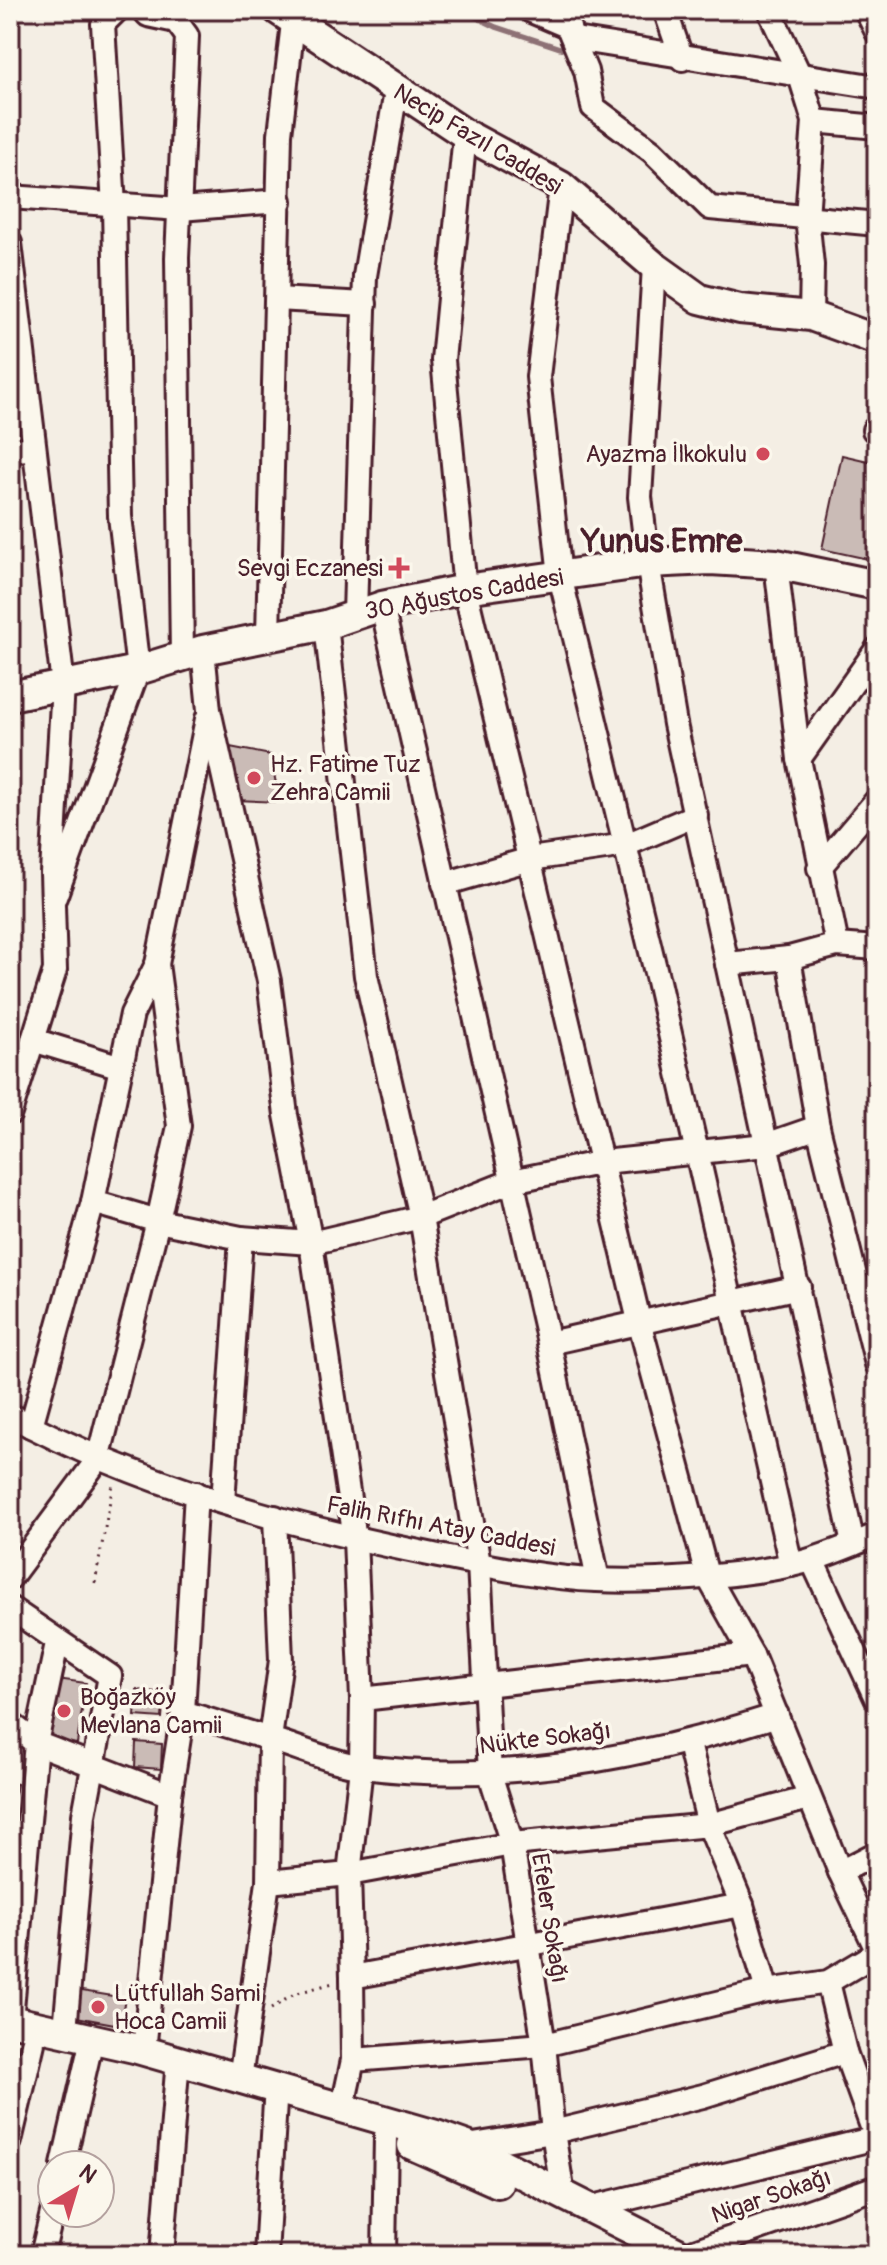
<svg xmlns="http://www.w3.org/2000/svg" width="887" height="2265" font-family="Pangolin,sans-serif">
<style>
.lines{fill:none;stroke-linecap:round;stroke-linejoin:round}
.stream{stroke:#8d7174;stroke-width:5}
.building{fill:#cabbb6;stroke:#4a1f2b;stroke-width:2}
.minor-casing{stroke:#4a1f2b;stroke-width:28}
.major-casing{stroke:#4a1f2b;stroke-width:34}
.path{stroke:#4a1f2b;stroke-width:3;stroke-dasharray:2 6;stroke-linecap:butt}
.minor{stroke:#fbf7ec;stroke-width:22}
.major{stroke:#fbf7ec;stroke-width:28}
.poi-dot{fill:#d1495b;stroke:#fbf7ec;stroke-width:3}
.labels{text-anchor:middle;stroke-width:7;stroke-linejoin:round;paint-order:stroke}
.street-label{font-size:24px;fill:#4a1f2b;stroke:#fbf7ec}
.poi-label{font-size:24px;fill:#4a1f2b;stroke:#fbf7ec;text-anchor:start}
.district-label{font-size:32px;font-weight:bold;fill:#4a1f2b;stroke:#fbf7ec}
</style>
<rect width="100%" height="100%" fill="#f4eee4"/>
<filter id="ink" filterUnits="userSpaceOnUse"><feTurbulence type="fractalNoise" baseFrequency=".0125" numOctaves="2"/><feDisplacementMap in="SourceGraphic" scale="16" xChannelSelector="R" yChannelSelector="G"/><feConvolveMatrix kernelMatrix="1 2 1 2 8 2 1 2 1" color-interpolation-filters="sRGB"/></filter>
<g filter="url(#ink)">
<g class="lines">
<path class="stream" d="M461,10L496,27L563,49"/>
</g>
<g class="building">
<path d="M842,455L877,463V561L822,549Z"/>
<path d="M230,747L271,755L279,802L236,800Z"/>
<path d="M50,1678L86,1683L77,1744L42,1739Z"/>
<path d="M137,1690L164,1693L162,1718L135,1716Z"/>
<path d="M136,1742L162,1744L161,1769L135,1767Z"/>
<path d="M10,1782L17,1784L14,1801L10,1800Z"/>
<path d="M76,1990L125,1998L120,2025L71,2016Z"/>
</g>
<g class="lines">
<g class="minor-casing">
<g id="minor">
<path d="M144,10L148,15L176,21L187,36L177,258L182,657"/>
<path d="M529,10L569,27"/>
<path d="M561,10L586,71L593,107L652,151L710,208L877,224"/>
<path d="M665,10L682,59"/>
<path d="M769,10L800,76L814,121L807,217L812,265L811,316"/>
<path d="M866,10L877,32"/>
<path d="M575,39L877,87"/>
<path d="M814,121L877,127"/>
<path d="M465,134L443,360L465,589L640,1325L707,1575L752,1655L840,1872L877,1950"/>
<path d="M561,186L538,377L560,576L658,981L791,1565"/>
<path d="M10,197L180,209L280,201"/>
<path d="M10,243L63,685L52,873L55,970L10,1113"/>
<path d="M654,266L640,497L648,563L675,724L853,1544"/>
<path d="M277,299L365,304"/>
<path d="M874,430L877,431"/>
<path d="M10,451L33,448"/>
<path d="M776,564L799,759L837,945"/>
<path d="M382,606L549,1343L598,1580"/>
<path d="M355,614L365,276L396,91"/>
<path d="M326,625L366,976L421,1217L479,1564L490,1774L512,1844L544,2045L353,2060L343,2106"/>
<path d="M268,636L280,134L293,23"/>
<path d="M203,650L209,710L269,981L286,1115L311,1243L355,1539L362,1699"/>
<path d="M799,759L877,649"/>
<path d="M819,868L877,800"/>
<path d="M444,884L530,859L626,845L696,815"/>
<path d="M55,897L138,670L120,516L114,206L103,24L117,10"/>
<path d="M789,958L818,1127L877,1364"/>
<path d="M727,964L789,958L837,945L877,948"/>
<path d="M33,1040L121,1067"/>
<path d="M93,1202L158,1221L241,1238L311,1243L421,1217L512,1181L603,1162L766,1145L818,1127"/>
<path d="M549,1343L799,1287"/>
<path d="M10,1415C139,1485 286,1525 429,1554C484,1565 542,1578 597,1580C650,1583 739,1576 791,1565C821,1559 849,1545 877,1535"/>
<path d="M31,1426L93,1202L132,1014L157,964L207,719"/>
<path d="M196,1493L183,1712L270,1739L268,1882L240,2079"/>
<path d="M223,1502L241,1238"/>
<path d="M275,1517L281,1660L270,1739C300,1748 333,1763 364,1767C502,1785 645,1758 777,1715"/>
<path d="M812,1560L877,1700"/>
<path d="M10,1578L98,1459L158,1221L179,1126L157,964"/>
<path d="M10,1608L110,1676L84,1815L65,2030"/>
<path d="M10,1723L36,1743L170,1795"/>
<path d="M689,1744L709,1825L809,1798"/>
<path d="M840,1872L877,1853"/>
<path d="M268,1882L349,1874L361,1767L362,1699L752,1655"/>
<path d="M352,1977L349,1874L512,1844L709,1825L742,1905"/>
<path d="M828,1982L845,2052"/>
<path d="M11,2020L36,1743L57,1643"/>
<path d="M144,2051L170,1795L183,1712"/>
<path d="M353,2060L352,1977L742,1905L767,1991"/>
<path d="M10,2141L33,2043"/>
<path d="M467,2146L553,2132L544,2045L767,1991L828,1982L877,1953"/>
<path d="M63,2165L89,2052"/>
<path d="M563,2195L553,2132L703,2096L845,2052L876,2138L589,2208"/>
<path d="M42,2255L52,2213"/>
<path d="M162,2255L177,2071"/>
<path d="M266,2255L275,2102"/>
<path d="M384,2255L386,2136"/>
<path d="M683,2255L877,2187"/>
</g>
</g>
<g class="major-casing">
<g id="major">
<path d="M278,10L465,134L561,186L654,266L700,299L740,309L811,316L877,340"/>
<path d="M10,696L138,670L203,650L326,625L382,606L465,589L648,563L710,560L776,564L877,585"/>
<path d="M10,2020L134,2048L436,2135L467,2146L682,2255"/>
<path d="M412,2145L498,2183"/>
</g>
</g>
<g class="path">
<path d="M95,1583L113,1484"/>
<path d="M271,2009L294,1994L333,1983"/>
</g>
<use href="#minor" class="minor"/>
<use href="#major" class="major"/>
</g>
</g>
<g class="poi-dot">
<circle cx="763" cy="454" r="8"/>
<path d="M395 556h8v8h8v8h-8v8h-8v-8h-8v-8h8z"/>
<circle cx="254" cy="778" r="8"/>
<circle cx="64" cy="1711" r="8"/>
<circle cx="98" cy="2007" r="8"/>
</g>
<g class="labels">
<g class="street-label">
<text transform="translate(478 139) rotate(31)" y="8">Necip Fazıl Caddesi</text>
<text transform="translate(464 594) rotate(-10)" y="8">30 Ağustos Caddesi</text>
<text transform="translate(441 1526) rotate(11)" y="8">Falih Rıfhı Atay Caddesi</text>
<text transform="translate(545 1738) rotate(-7)" y="8">Nükte Sokağı</text>
<text transform="translate(550 1918) rotate(81)" y="8">Efeler Sokağı</text>
<text transform="translate(771 2196) rotate(-19)" y="8">Nigar Sokağı</text>
</g>
<g class="poi-label">
<text x="747" y="462" text-anchor="end">Ayazma İlkokulu</text>
<text x="383" y="576" text-anchor="end">Sevgi Eczanesi</text>
<text x="270" y="772">Hz. Fatime Tuz<tspan x="270" dy="28">Zehra Camii</tspan></text>
<text x="80" y="1705">Boğazköy<tspan x="80" dy="28">Mevlana Camii</tspan></text>
<text x="114" y="2001">Lütfullah Sami<tspan x="114" dy="28">Hoca Camii</tspan></text>
</g>
<g class="district-label">
<text x="662" y="552">Yunus Emre</text>
</g>
</g>
<rect width="887" height="2265" fill="none" stroke="#fbf7ec" stroke-width="40"/>
<rect x="20" y="20" width="847" height="2225" fill="none" stroke="#4a1f2b" stroke-width="3" filter="url(#ink)"/>
<g transform="translate(76 2189) rotate(38)"><circle r="38" fill="#fbf7ec" stroke="#b4a19f" stroke-width="2"/>
<path d="M0-6L14 30L0 20L-14 30Z" fill="#d1495b"/>
<text y="-12" font-size="22" font-weight="bold" text-anchor="middle" fill="#4a1f2b">N</text>
</g>
</svg>
